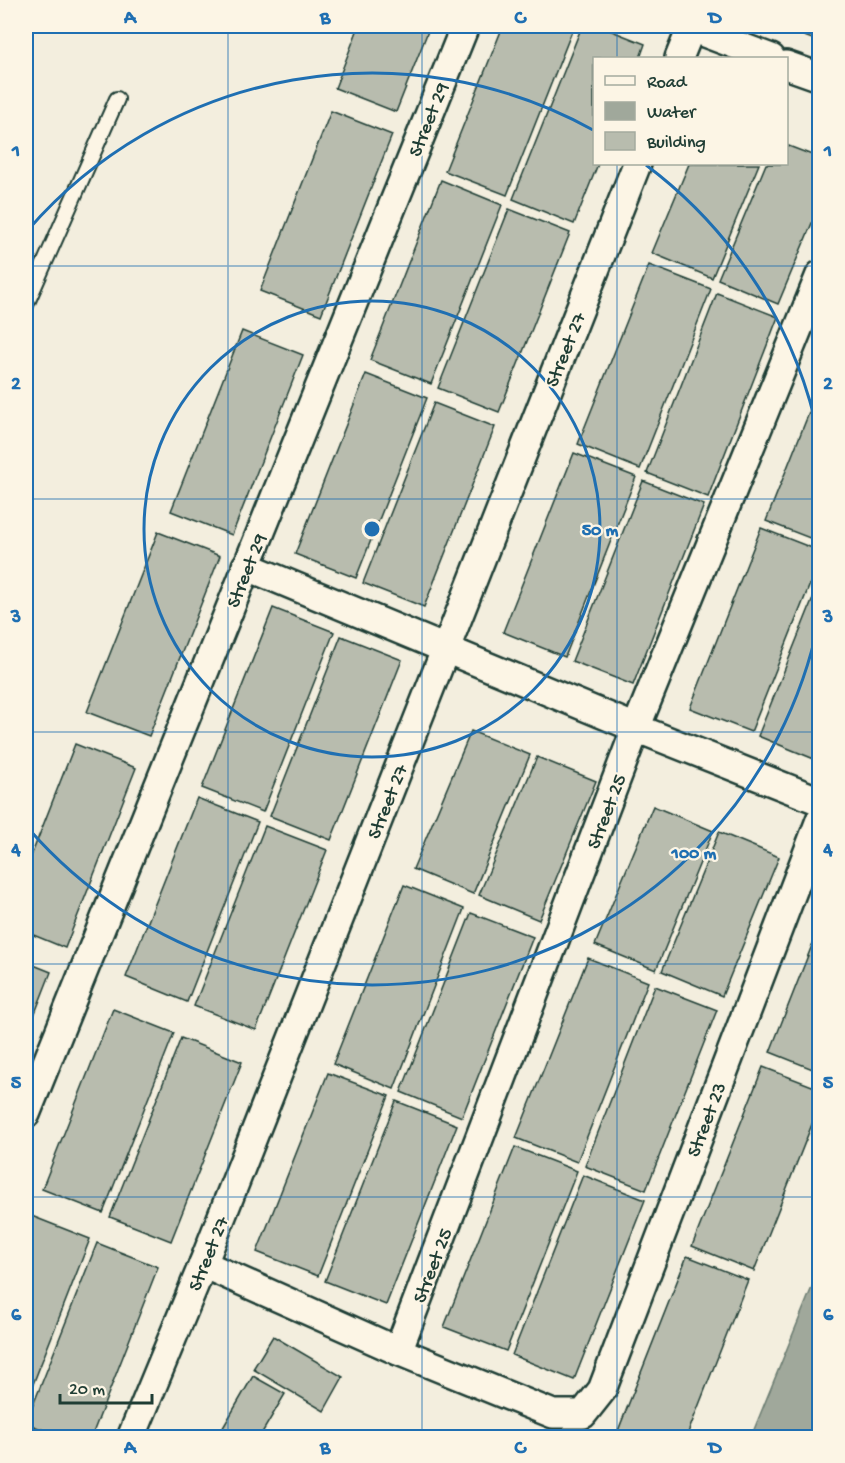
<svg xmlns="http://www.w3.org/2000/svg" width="845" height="1463" font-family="'Gochi Hand',sans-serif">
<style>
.water{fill:#a0a89b;stroke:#6c7d72;stroke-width:1.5}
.building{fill:#b8bcae;stroke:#1f3d34;stroke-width:1.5}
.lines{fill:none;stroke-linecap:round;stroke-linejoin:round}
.service-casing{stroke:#1f3d34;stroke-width:18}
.minor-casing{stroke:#1f3d34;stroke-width:32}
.service{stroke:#fcf5e5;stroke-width:14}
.minor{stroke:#fcf5e5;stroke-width:27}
.grid{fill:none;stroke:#1f6fb2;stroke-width:1.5;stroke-opacity:0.55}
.ring{fill:none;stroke:#1f6fb2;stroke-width:3}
.labels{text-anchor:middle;stroke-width:4.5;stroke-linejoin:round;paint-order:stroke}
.street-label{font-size:20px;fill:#1f3d34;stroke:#fcf5e5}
.centre{fill:#1f6fb2;stroke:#fcf5e5;stroke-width:3}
.ring-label{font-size:18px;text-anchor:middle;font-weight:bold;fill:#1f6fb2;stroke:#fcf5e5;stroke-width:4.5;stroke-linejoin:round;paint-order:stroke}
.neatline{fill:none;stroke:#1f6fb2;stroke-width:2}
.grid-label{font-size:20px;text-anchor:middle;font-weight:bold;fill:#1f6fb2}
</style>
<rect width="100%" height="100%" fill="#f3eede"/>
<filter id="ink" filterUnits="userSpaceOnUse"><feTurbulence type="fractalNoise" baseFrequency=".0167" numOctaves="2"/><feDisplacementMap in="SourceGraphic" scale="12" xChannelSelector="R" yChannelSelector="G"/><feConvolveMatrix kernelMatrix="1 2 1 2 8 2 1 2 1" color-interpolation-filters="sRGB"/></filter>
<g filter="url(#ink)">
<path class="water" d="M819,1270V1437H751Z"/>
<g class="building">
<path d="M359,26H430L396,112L335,88Z"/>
<path d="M503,26H574L507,195L445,171Z"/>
<path d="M582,26H599L645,44L640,58H594V164H598L574,224L513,199Z"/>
<path d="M778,26H820V42Z"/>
<path d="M331,111L392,135L321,315L260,291Z"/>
<path d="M786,145L820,158V204L778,304L718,279L766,164H786Z"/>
<path d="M689,164H759L712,278L652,253Z"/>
<path d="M441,180L502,205L431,384L370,360Z"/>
<path d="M509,209L570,233L499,412L438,388Z"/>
<path d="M649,265L711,289L640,469L578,444Z"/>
<path d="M717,293L778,317L708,497L647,473Z"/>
<path d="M242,331L303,355L232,535L171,511Z"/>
<path d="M366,374L427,398L356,578L295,554Z"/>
<path d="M820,385V542L766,521Z"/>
<path d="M434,403L495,427L424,607L363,583Z"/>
<path d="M574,453L636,477L565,657L503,632Z"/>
<path d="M643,481L704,505L633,685L572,661Z"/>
<path d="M761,528L820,551V559L751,732L690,708Z"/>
<path d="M158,532L220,556L149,736L87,712Z"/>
<path d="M820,581V760L819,761L758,736Z"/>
<path d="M273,608L334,632L263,812L202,788Z"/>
<path d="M341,636L402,660L331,840L270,816Z"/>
<path d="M471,731L530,755L473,894L413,869Z"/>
<path d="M75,744L136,768L65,948L26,932V869Z"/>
<path d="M537,757L596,781L539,920L479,895Z"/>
<path d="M197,798L258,822L187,1002L126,977Z"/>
<path d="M653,806L713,831L656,970L595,945Z"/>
<path d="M265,826L327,850L256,1030L194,1006Z"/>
<path d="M719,832L779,857L722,996L662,971Z"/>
<path d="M404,885L464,909L394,1089L333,1064Z"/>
<path d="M471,913L533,937L462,1117L401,1092Z"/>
<path d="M820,925V1072L770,1052Z"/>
<path d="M588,958L648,982L577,1162L516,1138Z"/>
<path d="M26,962L51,972L26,1036Z"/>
<path d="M655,986L717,1010L646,1190L585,1166Z"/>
<path d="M113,1009L174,1033L103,1213L42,1189Z"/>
<path d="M181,1038L242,1062L171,1241L110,1217Z"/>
<path d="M763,1067L820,1089V1104L754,1271L692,1246Z"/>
<path d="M328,1073L389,1096L318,1276L257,1252Z"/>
<path d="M396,1101L457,1125L386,1305L325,1281Z"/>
<path d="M515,1147L577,1171L506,1351L444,1327Z"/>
<path d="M583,1175L645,1200L574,1380L512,1355Z"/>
<path d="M29,1215L90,1239L26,1402V1223Z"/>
<path d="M97,1243L158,1267L91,1438H64L26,1423Z"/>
<path d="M687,1256L748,1280L686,1438H620L616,1436Z"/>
<path d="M273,1336L343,1377L324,1411L253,1369Z"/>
<path d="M253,1376L285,1394L259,1438H217Z"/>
</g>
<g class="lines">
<g class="service-casing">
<path id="service" d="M26,305L117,99"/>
</g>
<g class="minor-casing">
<g id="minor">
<path d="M686,26L771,58"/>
<path d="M679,58L692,26"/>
<path d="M786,65L820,77"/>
<path d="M246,566L636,728L820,801"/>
<path d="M26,1114L465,26"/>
<path d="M203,1264L398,1351L553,1414H583L602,1390L820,820"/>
<path d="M398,1351L636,728L820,275"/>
<path d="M131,1438L203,1264L637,164"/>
</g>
</g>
<use href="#service" class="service"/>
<use href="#minor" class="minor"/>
</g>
</g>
<path class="grid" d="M228,26V1438M422,26V1438M617,26V58M617,164V1438M26,266H820M26,499H820M26,732H820M26,964H820M26,1197H820"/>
<g class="ring">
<circle cx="372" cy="529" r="228"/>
<path d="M819 620A456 456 0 0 1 28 828M28 230A456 456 0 0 1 593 130M646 165A456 456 0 0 1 819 438"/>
</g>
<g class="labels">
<g class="street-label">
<text transform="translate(427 119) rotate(-68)" y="7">Street 29</text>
<text transform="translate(564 349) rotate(-68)" y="7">Street 27</text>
<text transform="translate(245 570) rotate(-68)" y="7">Street 29</text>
<text transform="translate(386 801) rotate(-68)" y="7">Street 27</text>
<text transform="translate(605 811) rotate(-69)" y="7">Street 25</text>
<text transform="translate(705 1119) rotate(-69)" y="7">Street 23</text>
<text transform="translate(207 1253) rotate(-68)" y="7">Street 27</text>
<text transform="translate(431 1265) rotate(-69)" y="7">Street 25</text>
</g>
</g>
<circle cx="372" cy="529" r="9" class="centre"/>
<g class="ring-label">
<text x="600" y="535">50 m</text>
<text x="694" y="858">100 m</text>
</g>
<rect width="845" height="1463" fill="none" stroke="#fcf5e5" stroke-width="66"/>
<rect x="593" y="57" width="195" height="108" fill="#fcf5e5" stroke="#a4ab9e" stroke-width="1.5"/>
<rect x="605" y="76" width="30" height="9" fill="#fcf5e5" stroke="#a4ab9e" stroke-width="1.5"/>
<text x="647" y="87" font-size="18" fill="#1f3d34">Road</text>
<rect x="605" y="102" width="30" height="18" fill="#a0a89b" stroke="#a4ab9e" stroke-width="1.5"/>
<text x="647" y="117" font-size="18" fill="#1f3d34">Water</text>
<rect x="605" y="132" width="30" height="18" fill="#b8bcae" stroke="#a4ab9e" stroke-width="1.5"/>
<text x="647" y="147" font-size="18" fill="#1f3d34">Building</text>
<path d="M60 1394v9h92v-9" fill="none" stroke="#1f3d34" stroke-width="3"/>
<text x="69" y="1394" font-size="18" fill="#1f3d34" stroke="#fcf5e5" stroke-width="4.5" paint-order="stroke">20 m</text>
<rect x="33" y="33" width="779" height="1397" class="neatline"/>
<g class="grid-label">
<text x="130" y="23">A</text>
<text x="325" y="23">B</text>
<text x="520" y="23">C</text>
<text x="715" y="23">D</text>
<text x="16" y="156">1</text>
<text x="828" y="156">1</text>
<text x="16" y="389">2</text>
<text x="828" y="389">2</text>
<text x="16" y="622">3</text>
<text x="828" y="622">3</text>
<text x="16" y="855">4</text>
<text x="828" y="855">4</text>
<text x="16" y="1088">5</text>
<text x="828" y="1088">5</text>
<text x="16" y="1320">6</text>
<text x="828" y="1320">6</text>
<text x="130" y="1453">A</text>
<text x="325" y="1453">B</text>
<text x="520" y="1453">C</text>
<text x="715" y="1453">D</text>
</g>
</svg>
